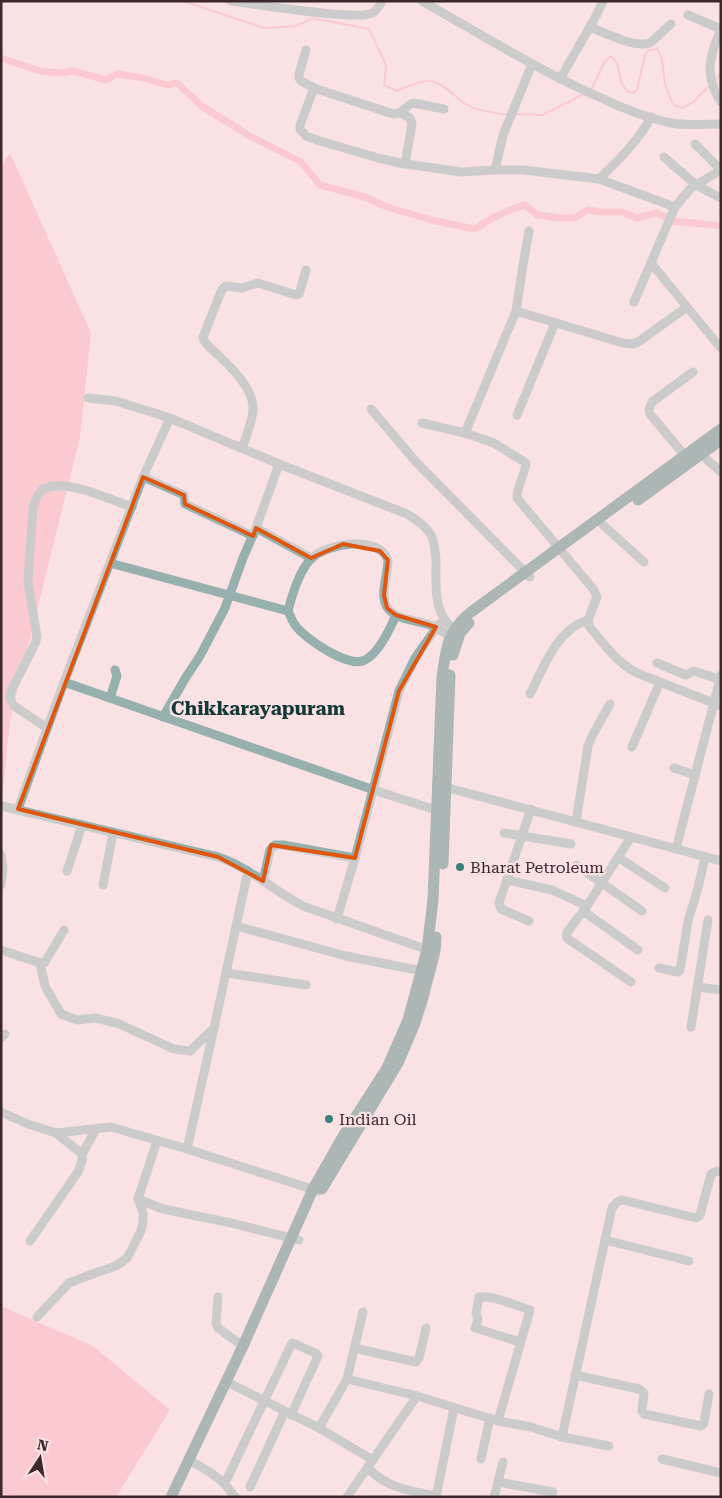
<svg xmlns="http://www.w3.org/2000/svg" width="722" height="1498" font-family="'Roboto Serif',serif">
<style>
.water{fill:#fcaeb9}
.lines{fill:none;stroke-linecap:round;stroke-linejoin:round}
.stream{stroke:#fcaeb9;stroke-width:2}
.canal{stroke:#fcaeb9;stroke-width:7}
.minor{stroke:#95b0ad;stroke-width:9}
.major{stroke:#4d807c;stroke-width:11}
.marked{fill:none;stroke:#df560e;stroke-width:4;stroke-linejoin:round}
.poi-dot{fill:#39817d;stroke:#f9e1e4;stroke-width:2}
.labels{text-anchor:middle;stroke-width:4.5;stroke-linejoin:round;paint-order:stroke}
.poi-label{font-size:16px;fill:#3d272a;stroke:#f9e1e4;text-anchor:start}
.quarter-label{font-size:19px;font-weight:bold;fill:#153735;stroke:#f9e1e4}
</style>
<rect width="100%" height="100%" fill="#f9e1e4"/>
<g class="water">
<path d="M10,153L91,333L80,437L10,720L1,807V165Z"/>
<path d="M1,1306L93,1346L170,1410L116,1497H1Z"/>
</g>
<g class="lines">
<g class="stream">
<path d="M183,1L264,28L296,26L313,18L369,29L386,65L384,85L397,91C407,87 424,78 435,82C445,86 455,96 464,103C474,110 497,114 509,114"/>
<path d="M715,80L721,74"/>
<path d="M591,90L605,61L611,56L617,63L622,84L628,92L633,93L637,90L645,55L649,50L657,49C665,59 662,74 666,87C668,93 670,99 674,105L683,108L693,102L710,85"/>
<path d="M514,114L542,115L582,95"/>
</g>
<path class="canal" d="M1,58L40,71L59,73L73,71L106,80L117,74L143,78L168,85L177,83L203,107L250,136L301,162L320,185L365,197L387,207L431,220L475,229C491,218 506,210 525,205L537,215L559,218H575L588,210L602,212H622L637,218L656,213L674,221L721,226"/>
<g class="minor">
<path d="M231,1C254,4 357,21 372,13C377,11 379,6 382,1"/>
<path d="M422,1C480,34 538,70 599,97C622,108 647,118 671,123C688,126 704,124 721,124"/>
<path d="M688,15L721,29"/>
<path d="M590,27C605,33 634,48 650,43L671,24"/>
<path d="M721,30C709,56 704,76 721,102"/>
<path d="M306,50L299,74V78L301,81L314,88L393,114C405,114 404,106 413,103L444,109"/>
<path d="M560,79L596,16L603,1"/>
<path d="M314,88L300,125V129L306,136L320,141L378,158L400,163L461,172L495,170H524L599,179L675,207"/>
<path d="M401,113L410,118L412,124L405,164"/>
<path d="M695,144L720,169"/>
<path d="M664,157L696,185L721,198"/>
<path d="M495,170L503,135L532,64"/>
<path d="M599,179C619,160 638,141 651,117"/>
<path d="M651,263L687,307"/>
<path d="M634,302L675,207L690,189L717,172L721,168"/>
<path d="M516,311L523,265L529,231"/>
<path d="M721,348L687,307L638,342L633,344L623,343L516,311L465,433L494,443L526,463C525,475 517,485 517,498L594,590L597,597L588,620L589,626C603,643 617,663 637,673L721,706"/>
<path d="M88,398L116,401L170,418"/>
<path d="M371,409L417,463L530,577"/>
<path d="M517,415L555,323"/>
<path d="M422,423L465,433"/>
<path d="M242,448C246,437 254,418 253,406C252,388 230,366 218,355C212,349 204,344 203,337L222,289L226,286L242,288L258,283L296,295L299,294L300,291L306,270"/>
<path d="M696,450L721,472"/>
<path d="M685,456L650,414L649,410L652,402L693,372"/>
<path d="M279,464L256,528L311,558"/>
<path d="M143,477L184,495L185,504L253,536"/>
<path d="M603,525L644,562"/>
<path d="M110,563L288,611C292,595 299,570 312,558C328,543 379,535 388,560C388,574 381,590 385,603C391,622 420,619 435,627C442,630 447,636 455,639"/>
<path d="M288,611C290,615 292,621 295,625C304,638 349,669 365,660C379,653 390,629 396,615"/>
<path d="M657,663L686,675L694,671L721,680"/>
<path d="M64,682L374,790L436,810"/>
<path d="M530,694C544,667 556,630 588,620"/>
<path d="M110,698L117,676L115,670"/>
<path d="M163,717L186,677L200,656L225,608L243,558L256,528"/>
<path d="M47,728L14,706C10,701 10,697 11,691L35,644L37,637L28,582L33,507C35,501 37,494 42,490C62,476 111,500 132,507"/>
<path d="M632,747L660,682"/>
<path d="M674,768L695,775"/>
<path d="M441,786L721,861"/>
<path d="M1,806L218,857C249,867 274,891 303,906L431,951"/>
<path d="M18,809L64,682L143,477L170,418L279,464L407,514C416,520 427,526 432,537C435,545 435,552 436,560C436,587 432,617 459,633"/>
<path d="M576,822L588,746L592,736L610,704"/>
<path d="M504,833L571,844"/>
<path d="M631,837L587,906L568,931L566,936L568,939L631,982"/>
<path d="M676,849L721,675"/>
<path d="M1,855L3,869L1,885"/>
<path d="M618,857L665,888"/>
<path d="M576,865L642,911"/>
<path d="M67,871L82,825"/>
<path d="M507,880L552,890L587,906"/>
<path d="M263,881L270,850L275,845H283L355,858"/>
<path d="M103,885L113,833"/>
<path d="M583,911L638,950"/>
<path d="M337,919L355,858L399,691L415,658L439,624"/>
<path d="M529,921L501,909L499,903L531,809"/>
<path d="M236,926L346,956L422,971"/>
<path d="M1,950L40,963L45,962L64,930"/>
<path d="M40,963L45,986L61,1014L77,1020L95,1018L117,1023L174,1049L190,1051L214,1028L248,871"/>
<path d="M659,968L678,972L680,970L688,921L698,888L705,857"/>
<path d="M227,973L306,985"/>
<path d="M697,987L721,990"/>
<path d="M691,1027L708,920"/>
<path d="M1,1038L5,1034"/>
<path d="M1,1112L28,1124L56,1133L111,1127L187,1149L318,1191"/>
<path d="M187,1149L214,1028"/>
<path d="M82,1154L96,1129"/>
<path d="M138,1199L163,1209L231,1223L299,1240"/>
<path d="M605,1240L689,1261"/>
<path d="M30,1241L78,1172L82,1161V1154L56,1133"/>
<path d="M218,1297L216,1323L218,1328L243,1346"/>
<path d="M37,1317L69,1283L95,1273L116,1266L127,1258L141,1231L143,1223V1213L138,1199L157,1141"/>
<path d="M354,1348L416,1362L419,1358L426,1328"/>
<path d="M575,1375L639,1389L644,1393L642,1411L644,1414L701,1426L704,1423L709,1394"/>
<path d="M347,1379L363,1312"/>
<path d="M227,1382L319,1428L373,1460"/>
<path d="M498,1421L530,1310C516,1305 492,1295 479,1297L476,1313L478,1320L475,1328L520,1342"/>
<path d="M319,1428L347,1379L417,1396L498,1421L531,1427L562,1437L609,1446"/>
<path d="M562,1437L612,1208L617,1202L622,1200L696,1218L700,1215L711,1174L717,1171L721,1172"/>
<path d="M481,1459L490,1418"/>
<path d="M662,1459L721,1473"/>
<path d="M189,1460C210,1472 220,1476 235,1497"/>
<path d="M368,1468C384,1487 413,1492 436,1496"/>
<path d="M498,1482L553,1492"/>
<path d="M225,1483L292,1343H293L317,1354L318,1356L291,1415"/>
<path d="M250,1487L285,1411"/>
<path d="M347,1497L417,1396"/>
<path d="M436,1497L454,1408"/>
<path d="M494,1497L503,1462"/>
</g>
<g class="major">
<path d="M638,500L721,440"/>
<path d="M453,655L460,633L469,623"/>
<path d="M443,864L450,675"/>
<path d="M322,1189L398,1063L415,1023L422,1001L435,951L436,937"/>
<path d="M171,1497L243,1346L313,1189L342,1138L387,1068L408,1020L427,950L433,900L442,677C446,649 447,631 471,612L721,429"/>
</g>
</g>
<path d="M0 0H722V1498H0ZM143,477L184,495L185,504L253,536L256,528L311,558L343,544L380,551L388,560L384,595L387,608L396,615L436,627L399,691L355,858L271,845L263,881L218,857L18,809Z" fill="#f9e1e4" fill-opacity=".55" fill-rule="evenodd"/>
<path class="marked" d="M143,477L184,495L185,504L253,536L256,528L311,558L343,544L380,551L388,560L384,595L387,608L396,615L436,627L399,691L355,858L271,845L263,881L218,857L18,809Z"/>
<g class="poi-dot">
<circle cx="460" cy="867" r="5"/>
<circle cx="329" cy="1119" r="5"/>
</g>
<g class="labels">
<g class="poi-label">
<text x="470" y="873">Bharat Petroleum</text>
<text x="339" y="1125">Indian Oil</text>
</g>
<g class="quarter-label">
<text x="258" y="715">Chikkarayapuram</text>
</g>
</g>
<rect width="722" height="1498" fill="none" stroke="#3d272a" stroke-width="5"/>
<g transform="translate(40 1458) rotate(12)" stroke="#f9e1e4" stroke-width="4" paint-order="stroke">
<path d="M0-4L9 19L0 12L-9 19Z" fill="#3d272a"/>
<text y="-8" font-size="14" font-weight="bold" text-anchor="middle" fill="#3d272a">N</text>
</g>
</svg>
